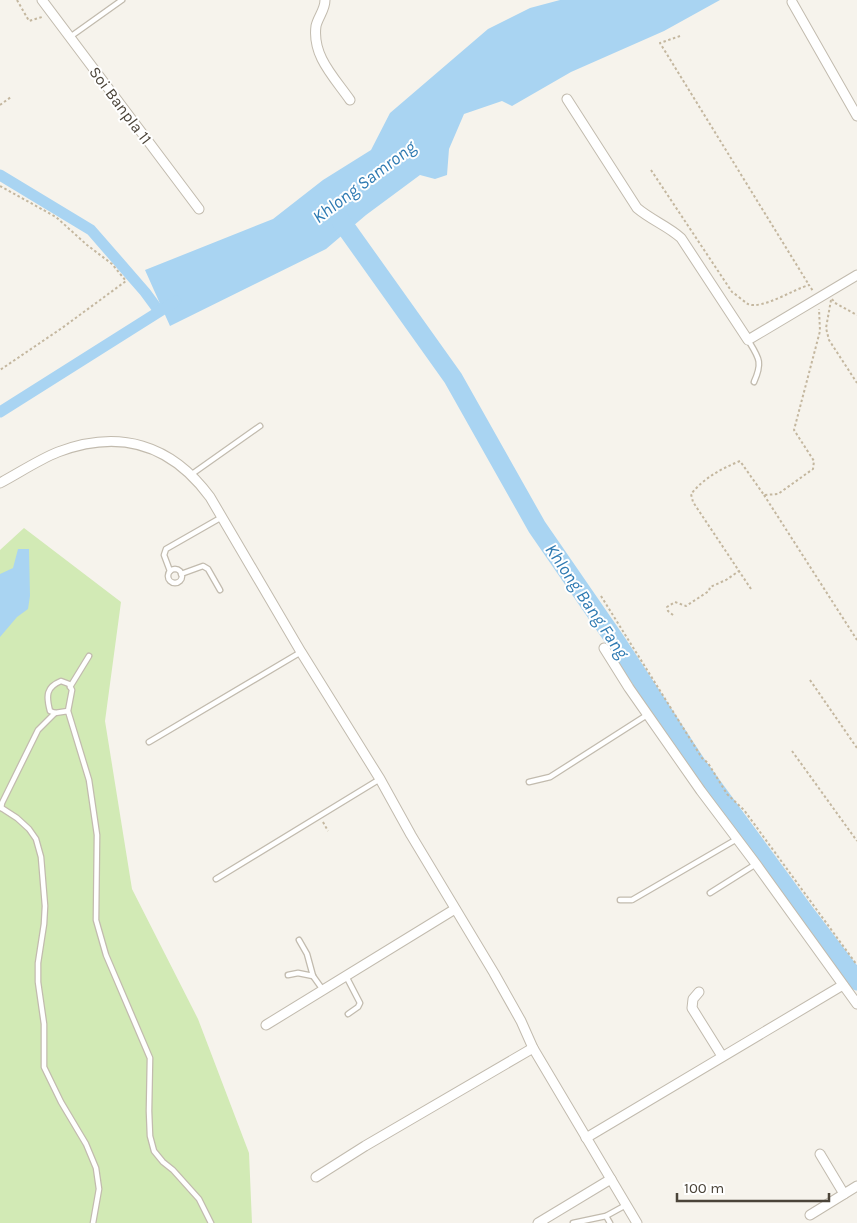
<svg xmlns="http://www.w3.org/2000/svg" width="857" height="1223" font-family="Karla,sans-serif">
<style>
.green{fill:#d2eab5}
.water{fill:#a9d4f2}
.lines{fill:none;stroke-linecap:round;stroke-linejoin:round}
.canal{stroke:#a9d4f2;stroke-width:11}
.river{stroke:#a9d4f2;stroke-width:19}
.service-casing{stroke:#c2bbae;stroke-width:7}
.minor-casing{stroke:#c2bbae;stroke-width:11}
.path{stroke:#c4b79f;stroke-width:2;stroke-dasharray:2.5 2.5;stroke-linecap:butt}
.service{stroke:#fff;stroke-width:4.5}
.minor{stroke:#fff;stroke-width:9}
.labels{text-anchor:middle;stroke-width:4;stroke-linejoin:round;paint-order:stroke}
.street-label{font-size:16px;fill:#4b4439;stroke:#fff}
.water-label{font-size:18px;font-style:italic;fill:#2e7ab2;stroke:#fff}
</style>
<rect width="100%" height="100%" fill="#f6f3ec"/>
<path class="green" d="M24,528L121,602L105,721L132,889L198,1019L249,1153L252,1223H0V550Z"/>
<g class="water">
<path d="M560,0H720L664,31L571,72L512,106L502,101L464,114L449,149L447,175L435,179L420,175L366,215L326,249L170,326L145,270L273,219L323,180L371,150L390,113L488,29L530,8Z"/>
<path d="M18,549H29L30,596L28,609L17,617L0,637V574L13,568Z"/>
</g>
<g class="lines">
<g class="canal">
<path d="M0,175L91,230L145,292L159,311"/>
<path d="M0,412L176,301"/>
</g>
<path class="river" d="M334,211L453,378L537,527L617,643L697,765L806,914L857,981"/>
<g class="service-casing">
<g id="service">
<path d="M70,37L122,0"/>
<path d="M748,340C759,358 763,362 754,382"/>
<path d="M192,474L260,426"/>
<circle cx="175" cy="576" r="7"/>
<path d="M170,571L164,555L166,549L222,517"/>
<path d="M181,574L203,566L208,569L220,590"/>
<path d="M70,687L89,656"/>
<path d="M68,711L55,713L50,711C46,696 46,687 61,681L69,684L72,690L68,711L89,780L97,835L96,920L106,955L150,1058L149,1111L150,1136L154,1151L163,1162L173,1170L199,1199L211,1223"/>
<path d="M149,742L301,652"/>
<path d="M529,782L550,777L647,715"/>
<path d="M0,807L17,818L29,829L36,839L41,857L45,906L44,924L38,963V982L44,1024V1067L61,1102L86,1144L96,1168L99,1189L93,1223"/>
<path d="M1,808L2,803L38,730L55,713"/>
<path d="M216,879L380,779"/>
<path d="M710,893L756,864"/>
<path d="M620,900H632L737,839"/>
<path d="M299,940L307,954L313,976L323,990"/>
<path d="M288,975L298,973L313,976"/>
<path d="M346,976L360,1003L358,1007L348,1014"/>
<path d="M606,1216L610,1223"/>
<path d="M573,1223L606,1216L626,1205"/>
</g>
</g>
<g class="minor-casing">
<g id="minor">
<path d="M42,0L199,209"/>
<path d="M325,0C325,10 318,17 316,26C312,56 334,77 350,100"/>
<path d="M792,2L857,116"/>
<path d="M567,99L637,208C651,220 668,226 681,238L748,340L857,275"/>
<path d="M0,483C19,473 38,460 58,452C119,429 171,444 210,497L301,652L380,779L411,835L494,973L521,1021L533,1048L637,1223"/>
<path d="M604,648L629,688L701,791L756,864L857,1004"/>
<path d="M699,992L693,999L692,1008L722,1056"/>
<path d="M266,1025L455,909"/>
<path d="M586,1138L843,985"/>
<path d="M820,1154L844,1194"/>
<path d="M316,1177L365,1146L533,1048"/>
<path d="M810,1215L857,1186"/>
<path d="M538,1223L611,1179"/>
</g>
</g>
<g class="path">
<path d="M17,0L29,21L42,17"/>
<path d="M680,36L660,43L809,285"/>
<path d="M0,105L11,97"/>
<path d="M651,170L732,292C737,295 743,301 748,304C762,310 794,289 809,285L813,291"/>
<path d="M0,186L56,217L87,245L112,264L126,281L62,328L0,370"/>
<path d="M832,299L835,303L857,315"/>
<path d="M831,300L826,328L829,340L857,383"/>
<path d="M764,495L857,640"/>
<path d="M751,589L693,502L691,494C705,477 721,469 740,461L764,495L778,494L813,469L814,461L794,430L820,331L819,309"/>
<path d="M601,596L702,758L708,763L727,794L744,810L857,965"/>
<path d="M673,615L668,611L667,607L675,602L686,606L709,591L710,587L726,580L739,571"/>
<path d="M810,680L857,748"/>
<path d="M792,751L857,841"/>
<path d="M323,822L328,831"/>
</g>
<use href="#service" class="service"/>
<use href="#minor" class="minor"/>
</g>
<g class="labels">
<g class="street-label">
<text transform="translate(121 105) rotate(53)" y="6">Soi Banpla 11</text>
</g>
<g class="water-label">
<text transform="translate(364 182) rotate(-37)" y="6">Khlong Samrong</text>
<text transform="translate(587 601) rotate(56)" y="6">Khlong Bang Fang</text>
</g>
</g>
<path d="M677 1193v8h152v-8" fill="none" stroke="#4b4439" stroke-width="2.5"/>
<text x="684" y="1193" font-size="15" fill="#4b4439" stroke="#ffffff" stroke-width="4" paint-order="stroke">100 m</text>
</svg>
